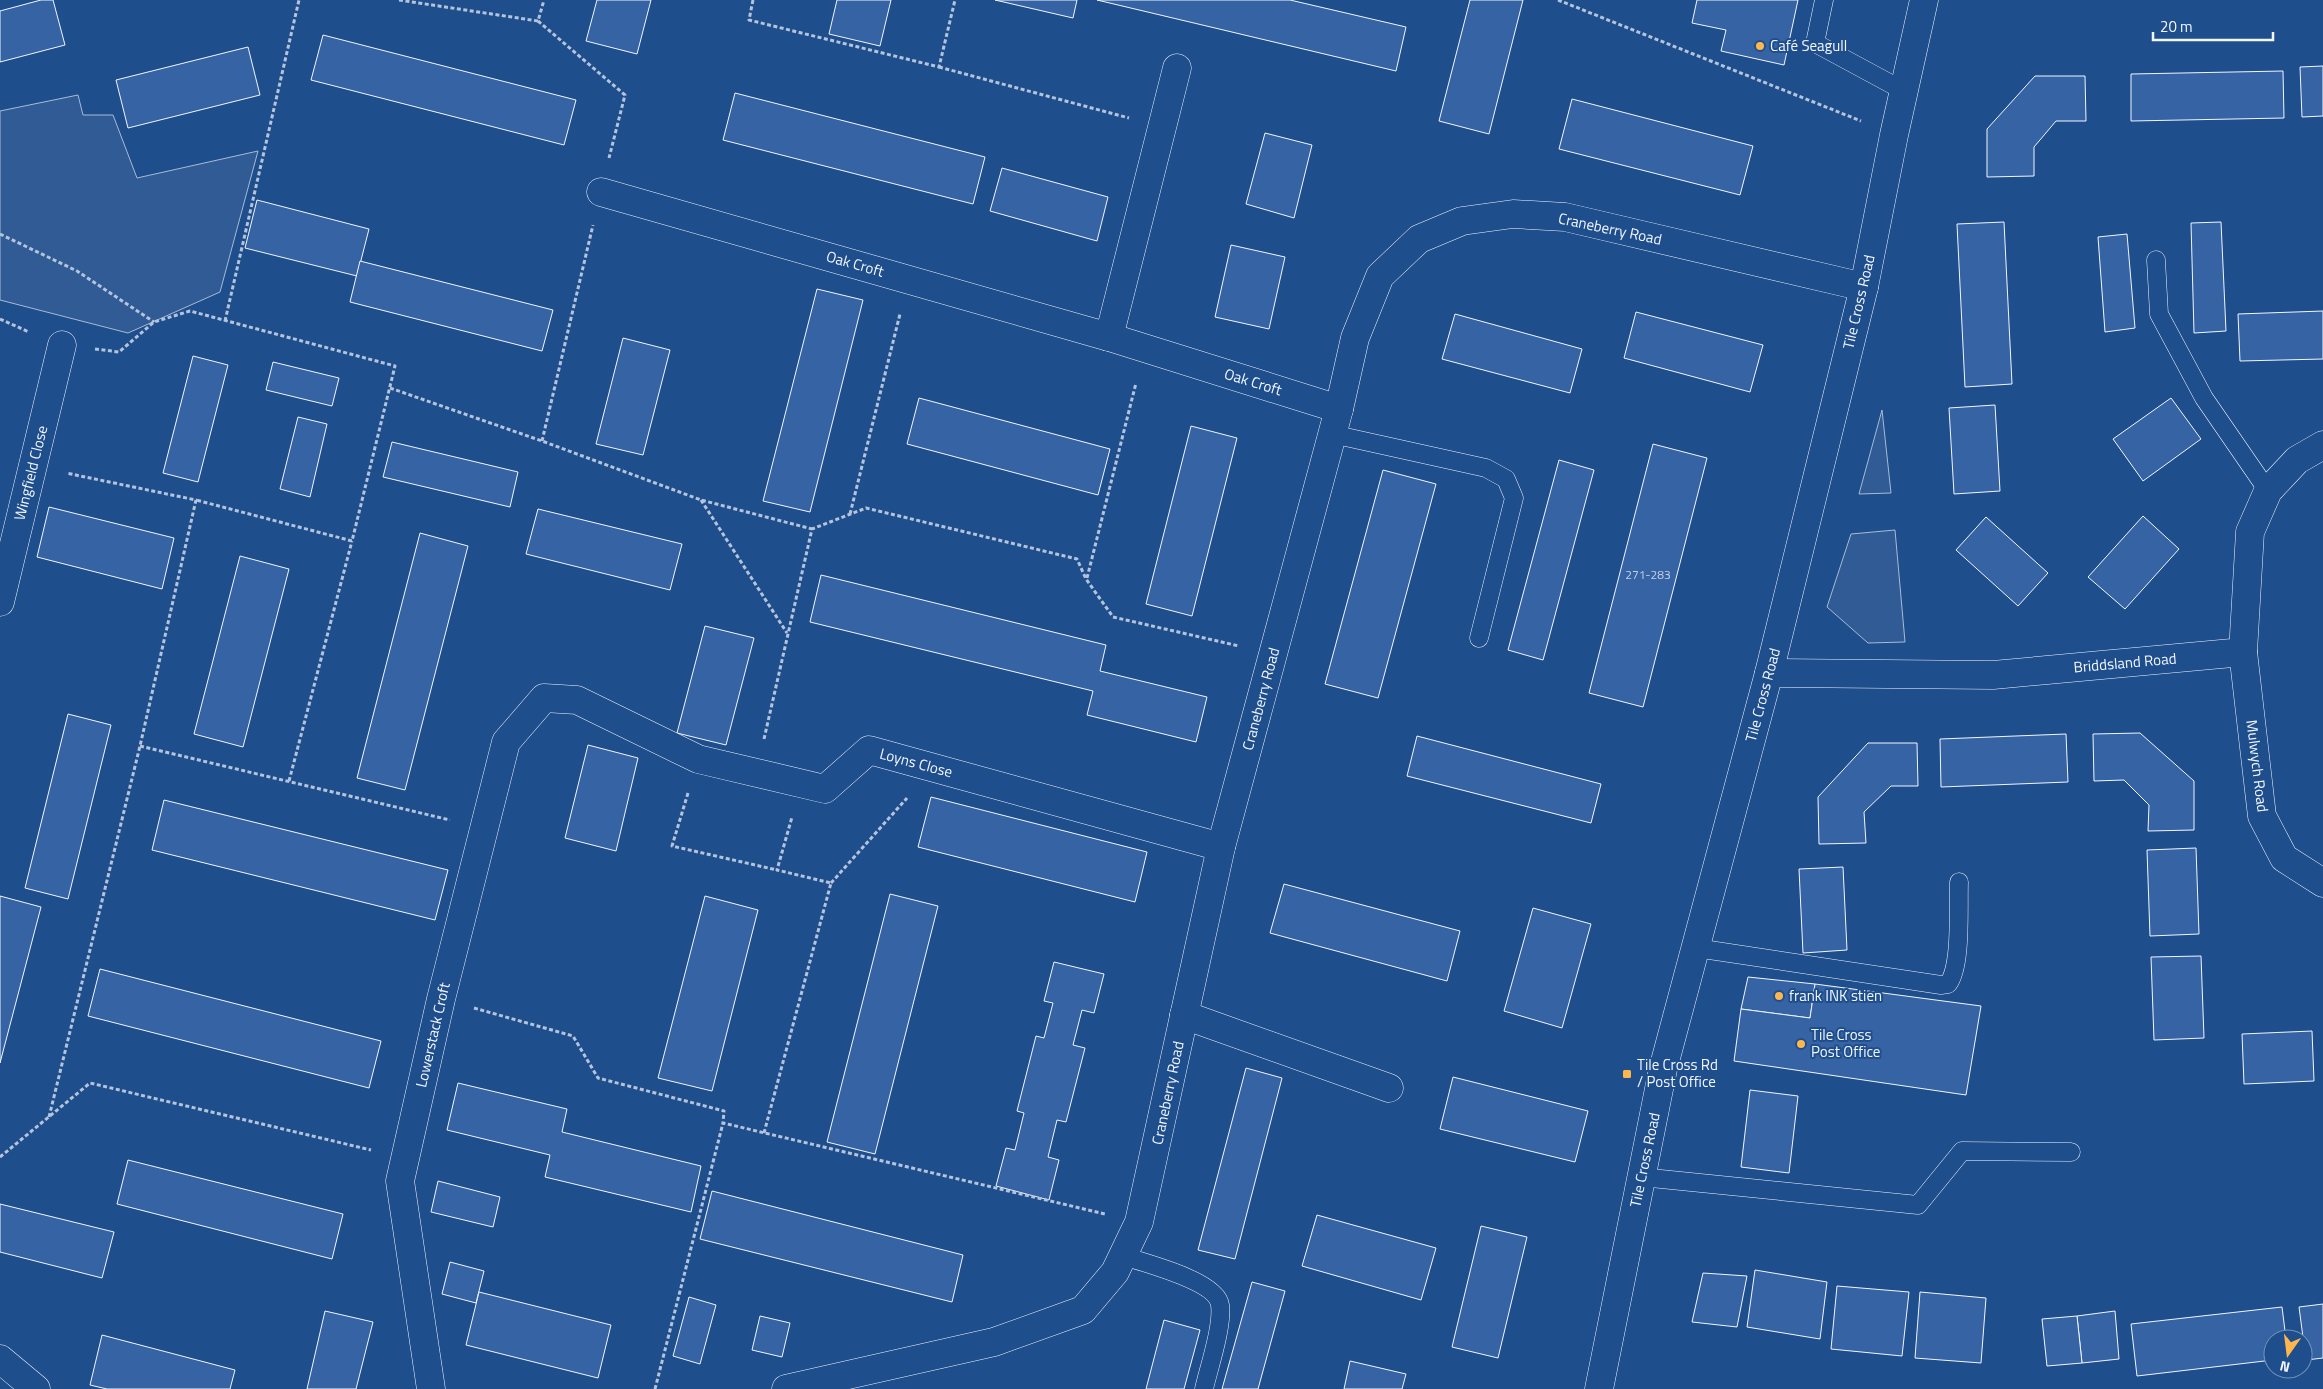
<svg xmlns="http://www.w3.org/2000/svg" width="2323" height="1389" font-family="'Titillium Web',sans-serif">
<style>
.built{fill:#305b95;stroke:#a8bbd7}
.building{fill:#3563a3;stroke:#f2f6ff}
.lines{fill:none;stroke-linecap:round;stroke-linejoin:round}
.service-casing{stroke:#f2f6ff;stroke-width:19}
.minor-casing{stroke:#f2f6ff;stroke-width:29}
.tertiary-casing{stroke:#f2f6ff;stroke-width:29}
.path{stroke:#b3c4dc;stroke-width:3;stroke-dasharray:4 2.5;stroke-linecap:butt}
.service{stroke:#1f4e8c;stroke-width:18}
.minor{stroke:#1f4e8c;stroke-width:28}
.tertiary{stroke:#1f4e8c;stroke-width:28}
.poi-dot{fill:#ffb74d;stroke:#1f4e8c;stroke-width:2}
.labels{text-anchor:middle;stroke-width:4;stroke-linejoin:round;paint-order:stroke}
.number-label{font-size:12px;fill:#c3d1e8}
.poi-label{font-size:15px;fill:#f2f6ff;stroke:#1f4e8c;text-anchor:start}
.street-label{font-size:15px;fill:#f2f6ff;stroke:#1f4e8c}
</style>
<rect width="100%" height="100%" fill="#1f4e8c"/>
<g class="built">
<path d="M78,95L83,115H113L137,178L258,151L220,292L128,333L0,300V111Z"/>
<path d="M1882,410L1891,493L1859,494Z"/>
<path d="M1895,530L1905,642L1868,643L1827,607L1851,534Z"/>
</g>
<g class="building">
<path d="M41,0H53L65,45L0,62V11Z"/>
<path d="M597,0H651L637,54L586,41Z"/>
<path d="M837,0H891L880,46L829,34Z"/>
<path d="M995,0H1077L1073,18Z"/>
<path d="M1097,0H1290L1406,27L1396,71Z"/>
<path d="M1470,0H1523L1489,134L1439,121Z"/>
<path d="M1697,0H1798L1784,65L1721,51L1726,30L1692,23Z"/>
<path d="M323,35L576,100L564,145L311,80Z"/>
<path d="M248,47L260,95L128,128L116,80Z"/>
<path d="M2323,66V116L2302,117L2300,67Z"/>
<path d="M2283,71L2284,118L2131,121V74Z"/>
<path d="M2035,76H2085L2086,121H2056L2034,147V176L1987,177V129Z"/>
<path d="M735,93L985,157L973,204L723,140Z"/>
<path d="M1572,99L1753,146L1740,195L1559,149Z"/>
<path d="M1265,133L1312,145L1294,218L1246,204Z"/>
<path d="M1002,168L1108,197L1097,241L990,211Z"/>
<path d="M257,200L369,229L357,276L245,248Z"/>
<path d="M2004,222L2012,384L1965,387L1957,224Z"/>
<path d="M2221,222L2226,331L2194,333L2191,223Z"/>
<path d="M2127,234L2135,328L2105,332L2098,237Z"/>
<path d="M1231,245L1285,257L1269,329L1215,317Z"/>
<path d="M360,261L553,310L542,351L350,302Z"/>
<path d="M817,289L863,300L810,512L763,501Z"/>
<path d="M2323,311V359L2240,361L2238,314Z"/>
<path d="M1636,312L1763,345L1750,392L1624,358Z"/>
<path d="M1455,314L1582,349L1570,393L1442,359Z"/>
<path d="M623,338L670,350L643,455L596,444Z"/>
<path d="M193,356L228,365L198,482L163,473Z"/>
<path d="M273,362L339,378L332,406L266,390Z"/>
<path d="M919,398L1110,449L1098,495L907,444Z"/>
<path d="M2171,398L2201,439L2143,481L2113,439Z"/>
<path d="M1995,405L2000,491L1954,494L1949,408Z"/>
<path d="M298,417L327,424L310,497L280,489Z"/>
<path d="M1191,426L1237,438L1192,616L1146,604Z"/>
<path d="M392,442L518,472L510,507L383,477Z"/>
<path d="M1653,444L1707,458L1643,707L1589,693Z"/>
<path d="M1559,460L1594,470L1543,660L1508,650Z"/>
<path d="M1383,470L1436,484L1378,698L1325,684Z"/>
<path d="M49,507L174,538L162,589L37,557Z"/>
<path d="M538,509L682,544L670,590L526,554Z"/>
<path d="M2143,516L2179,549L2125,609L2088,577Z"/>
<path d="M1986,517L2048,573L2018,606L1956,550Z"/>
<path d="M420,533L468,546L405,790L357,778Z"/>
<path d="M240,556L289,569L243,747L194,734Z"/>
<path d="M821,575L1106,645L1100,671L1207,697L1196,742L1087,715L1093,691L810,622Z"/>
<path d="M705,626L754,638L726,745L677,733Z"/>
<path d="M68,714L111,725L68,899L25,888Z"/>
<path d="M2140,733L2194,781V830L2148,831L2149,805L2124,780L2094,781L2093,734Z"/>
<path d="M2066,734L2068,782L1941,787L1940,739Z"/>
<path d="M1417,736L1601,784L1591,823L1407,776Z"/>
<path d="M1868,743H1917L1918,786H1891L1864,812L1866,843L1819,844L1818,797Z"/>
<path d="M588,745L638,758L616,851L565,838Z"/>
<path d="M931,797L1147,852L1135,902L918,847Z"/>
<path d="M164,800L448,870L435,920L152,850Z"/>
<path d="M2196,848L2199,934L2150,936L2147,850Z"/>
<path d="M1843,867L1847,950L1803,953L1799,869Z"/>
<path d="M1284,884L1460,931L1447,981L1270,933Z"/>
<path d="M890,894L938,906L875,1154L827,1142Z"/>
<path d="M0,896L41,907L0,1063Z"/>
<path d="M705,896L758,910L712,1091L658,1078Z"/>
<path d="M1533,908L1591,924L1562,1028L1504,1011Z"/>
<path d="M2201,956L2204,1038L2154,1040L2151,957Z"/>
<path d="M1054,962L1104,974L1094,1013L1082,1010L1073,1045L1085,1048L1066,1122L1057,1120L1048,1157L1059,1160L1049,1200L996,1186L1006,1148L1015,1150L1024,1113L1017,1111L1036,1036L1044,1038L1053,1003L1044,1001Z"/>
<path d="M100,969L381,1041L369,1088L88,1016Z"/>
<path d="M1748,977L1815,984L1810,1018L1741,1009Z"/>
<path d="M1815,984L1981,1006L1966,1095L1734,1061L1741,1009L1810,1018Z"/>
<path d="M2312,1031L2314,1081L2244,1084L2242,1034Z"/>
<path d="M1246,1068L1282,1078L1235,1259L1198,1250Z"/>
<path d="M1453,1077L1588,1111L1575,1162L1440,1129Z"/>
<path d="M458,1083L567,1109L562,1132L701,1166L691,1212L545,1177L550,1155L447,1130Z"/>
<path d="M1750,1090L1798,1096L1789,1173L1741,1167Z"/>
<path d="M128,1160L343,1214L332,1259L117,1204Z"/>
<path d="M438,1181L500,1197L493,1227L431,1212Z"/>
<path d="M712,1191L963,1255L952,1302L700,1239Z"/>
<path d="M0,1204L114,1232L102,1278L0,1252Z"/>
<path d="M1317,1215L1436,1248L1421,1300L1302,1266Z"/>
<path d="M1481,1226L1527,1237L1498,1358L1452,1347Z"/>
<path d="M450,1262L484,1271L476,1303L442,1294Z"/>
<path d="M1755,1270L1827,1282L1820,1339L1747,1327Z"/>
<path d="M1703,1273L1747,1276L1737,1327L1692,1322Z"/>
<path d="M1252,1282L1285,1291L1258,1389H1222Z"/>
<path d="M1837,1286L1909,1292L1902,1356L1831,1349Z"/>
<path d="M479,1292L611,1325L598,1378L466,1345Z"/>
<path d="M1920,1292L1986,1298L1981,1363L1915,1358Z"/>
<path d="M689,1297L716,1305L700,1364L673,1356Z"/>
<path d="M2323,1304V1358L2306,1360L2299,1307Z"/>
<path d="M2282,1307L2286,1339H2273V1360L2137,1376L2131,1324Z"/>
<path d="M325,1311L373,1322L356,1389H307Z"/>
<path d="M2115,1311L2119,1359L2082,1363L2077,1316Z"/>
<path d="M760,1316L790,1323L782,1357L752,1350Z"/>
<path d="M2077,1316L2082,1363L2047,1366L2042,1319Z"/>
<path d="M1164,1320L1200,1330L1184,1389H1146Z"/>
<path d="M102,1335L235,1370L230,1389H107L90,1385Z"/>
<path d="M1350,1361L1406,1374L1402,1389H1344Z"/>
</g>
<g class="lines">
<g class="service-casing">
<g id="service">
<path d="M1824,0L1815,43L1904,91"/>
<path d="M2156,260L2159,314L2204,398L2268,491"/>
<path d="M1332,434L1486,468L1506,479L1514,498L1479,638"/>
<path d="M1696,948L1941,985L1948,984C1962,966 1958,907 1959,882"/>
<path d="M1641,1177L1918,1205L1962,1151L2071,1152"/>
<path d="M1123,1256C1145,1263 1217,1281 1220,1305C1223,1326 1209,1367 1204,1389"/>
</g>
</g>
<g class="minor-casing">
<g id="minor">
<path d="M601,192L1109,337L1339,409"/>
<path d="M1109,337L1177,68"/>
<path d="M0,602L62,345"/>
<path d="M2243,652L2262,816L2284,858L2323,883"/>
<path d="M1769,673L1993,675L2243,652L2250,532L2268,491L2297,460L2323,445"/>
<path d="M1184,1015L1389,1088"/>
<path d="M0,1359L36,1389"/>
<path d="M431,1389L400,1181L441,999L506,742L544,698L577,700L698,759L825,789L869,750L1221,847"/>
<path d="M786,1389L994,1342L1083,1310L1115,1272L1139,1222L1221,847L1339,409L1355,338L1380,276L1419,239L1462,221L1513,214L1565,217L1864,287"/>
</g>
</g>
<g class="tertiary-casing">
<path id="tertiary" d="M1599,1389L1663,1069L1769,673L1864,287L1894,135L1924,0"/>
</g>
<g class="path">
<path d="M399,0L538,21L544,0"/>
<path d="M753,0L749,20L939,67L955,0"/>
<path d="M1558,0L1861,121"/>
<path d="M538,21L625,95L609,158"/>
<path d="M939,67L1129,118"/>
<path d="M0,234L77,271L154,322"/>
<path d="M0,319L29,332"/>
<path d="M225,321L299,0"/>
<path d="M95,349L119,352L154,322L190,311L395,366L352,541L196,500"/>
<path d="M390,388L542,441L701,500L812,529"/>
<path d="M542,441L593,225"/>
<path d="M701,500L787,633"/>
<path d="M850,514L900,314"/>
<path d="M1087,578L1136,383"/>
<path d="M764,739L812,529L866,508L1077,559L1086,579L1113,617L1239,646"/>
<path d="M140,746L450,820"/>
<path d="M289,781L352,541"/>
<path d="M688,793L672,846L777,870"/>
<path d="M831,883L907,798"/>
<path d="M474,1008L573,1036L598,1078L724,1111L723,1123L1105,1214"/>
<path d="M49,1117L140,746L196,500L66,473"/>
<path d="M764,1133L831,883L777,870L792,817"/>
<path d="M0,1157L90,1083L371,1150"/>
<path d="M655,1389L723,1123"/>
</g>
<use href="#service" class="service"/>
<use href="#minor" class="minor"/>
<use href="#tertiary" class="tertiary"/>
</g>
<g class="poi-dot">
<circle cx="1760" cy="46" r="5"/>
<circle cx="1779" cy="996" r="5"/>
<circle cx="1801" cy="1044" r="5"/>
<rect x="1622" y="1069" width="10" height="10" rx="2.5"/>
</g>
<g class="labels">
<g class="number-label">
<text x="1648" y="579">271-283</text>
</g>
<g class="poi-label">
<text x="1770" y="51">Café Seagull</text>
<text x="1789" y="1001">frank INK stien</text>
<text x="1811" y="1040">Tile Cross<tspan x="1811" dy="17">Post Office</tspan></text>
<text x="1637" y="1070">Tile Cross Rd<tspan x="1637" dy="17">/ Post Office</tspan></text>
</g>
<g class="street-label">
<text transform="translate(1610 229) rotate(12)" y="5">Craneberry Road</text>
<text transform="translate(855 264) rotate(16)" y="5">Oak Croft</text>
<text transform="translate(1859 302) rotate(-77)" y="5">Tile Cross Road</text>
<text transform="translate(1253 382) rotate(17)" y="5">Oak Croft</text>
<text transform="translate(31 473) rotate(-76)" y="5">Wingfield Close</text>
<text transform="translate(2125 663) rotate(-5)" y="5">Briddsland Road</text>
<text transform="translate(1763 695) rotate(-75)" y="5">Tile Cross Road</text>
<text transform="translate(1261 699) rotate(-75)" y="5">Craneberry Road</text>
<text transform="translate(916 763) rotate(15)" y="5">Loyns Close</text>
<text transform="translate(2257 766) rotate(83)" y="5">Mulwych Road</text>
<text transform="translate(433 1035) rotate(-77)" y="5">Lowerstack Croft</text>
<text transform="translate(1168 1093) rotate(-78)" y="5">Craneberry Road</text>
<text transform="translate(1645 1160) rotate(-78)" y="5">Tile Cross Road</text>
</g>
</g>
<g transform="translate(2288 1354) rotate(194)"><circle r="24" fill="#1f4e8c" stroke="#7391ba"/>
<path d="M0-4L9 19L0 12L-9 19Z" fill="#ffb74d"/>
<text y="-8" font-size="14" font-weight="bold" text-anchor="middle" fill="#f2f6ff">N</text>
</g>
<path d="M2153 32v8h120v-8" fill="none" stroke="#f2f6ff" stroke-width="2.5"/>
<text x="2160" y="32" font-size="15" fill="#f2f6ff" stroke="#1f4e8c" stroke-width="4" paint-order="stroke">20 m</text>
</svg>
